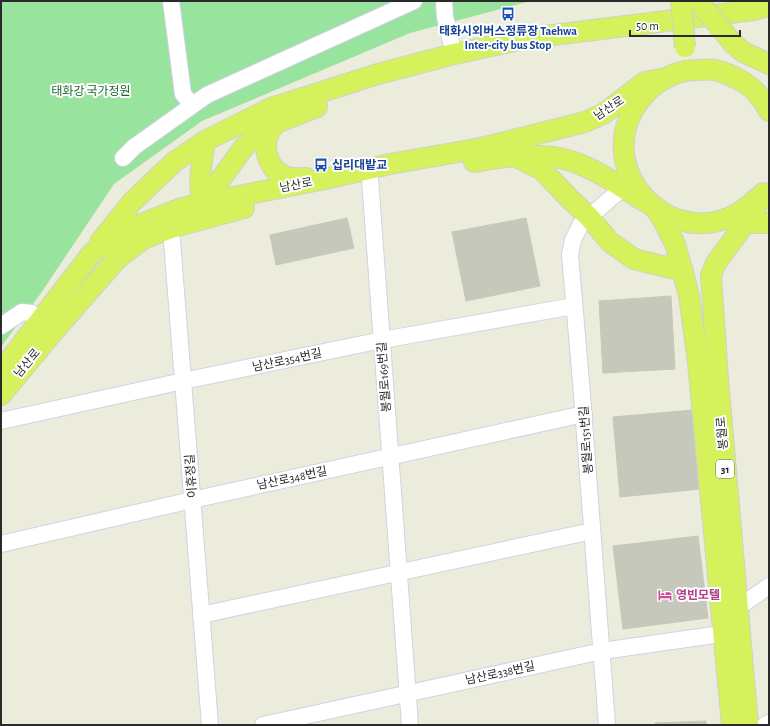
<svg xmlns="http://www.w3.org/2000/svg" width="770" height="726" font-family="'Alegreya Sans','Noto Sans KR',sans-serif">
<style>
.green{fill:#98e49e}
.building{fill:#c7c8bc;stroke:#c7c8b6}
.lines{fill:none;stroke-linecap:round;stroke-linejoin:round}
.minor-casing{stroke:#d5d1e3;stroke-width:18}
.major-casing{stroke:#d0d0d0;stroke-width:22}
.minor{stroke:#fff;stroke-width:16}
.major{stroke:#d5f25c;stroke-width:20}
.major-bridge-casing{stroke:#d0d0d0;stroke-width:22;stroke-linecap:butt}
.major-bridge{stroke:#d5f25c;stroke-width:20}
.labels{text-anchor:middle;stroke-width:4;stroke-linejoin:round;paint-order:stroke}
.shield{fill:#fff;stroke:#6a6a6a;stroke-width:1}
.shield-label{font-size:11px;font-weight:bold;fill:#2a2a2a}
.transit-label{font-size:12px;font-weight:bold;fill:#164399;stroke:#fff}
.park-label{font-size:12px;fill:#19682a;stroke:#fff}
.street-label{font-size:12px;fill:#2a2a2a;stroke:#fff}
.hotel-label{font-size:12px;font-weight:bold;fill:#b23c85;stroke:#fff;text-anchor:start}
</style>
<rect width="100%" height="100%" fill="#ececdc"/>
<path class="green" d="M1,1H531L410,33L202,121L114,184L41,293L1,347Z"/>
<g class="building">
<path d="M347,218L354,248L276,265L270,235Z"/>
<path d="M526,218L540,286L466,301L452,232Z"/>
<path d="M671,296L675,369L603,373L599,301Z"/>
<path d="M693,410L700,489L620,497L613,417Z"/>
<path d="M698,536L708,618L623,629L613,546Z"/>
<path d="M706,721V725H655V723Z"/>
</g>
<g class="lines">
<g class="minor-casing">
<g id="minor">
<path d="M171,1L183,94L192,105"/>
<path d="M444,1L445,17L454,54"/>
<path d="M123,158L134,147L207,95L414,1"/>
<path d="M370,179L410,725"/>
<path d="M171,228L210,725"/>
<path d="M1,326L22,312L31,313L42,318"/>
<path d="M1,421L183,381L382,340L574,306"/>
<path d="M1,544L192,500L584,414"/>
<path d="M737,608L769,586"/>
<path d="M201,615L592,531"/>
<path d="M263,725L602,651L735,632"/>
<path d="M607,725L581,382L570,255L573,240L581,224L632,180"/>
<path d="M765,725L769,723"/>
</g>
</g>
<g class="major-casing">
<g id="major">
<path d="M732,42L743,52L769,64"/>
<path d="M276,123C274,126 271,129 269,133C261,149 270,172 287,177C293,179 300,178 306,178"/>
<path d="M518,158L542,170L569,198L589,217L610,242L634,259L683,271"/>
<path d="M474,162C501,157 544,151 571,161C599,170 625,190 651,205"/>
<path d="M756,199C683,271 577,167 646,93C659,79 678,70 697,70C703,70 710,69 715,70C730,74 750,83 759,96C763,100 766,106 769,111"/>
<path d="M654,207L662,218L675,244L689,295L698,363L732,725"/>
<path d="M200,208L244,147L256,136L276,123L317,107"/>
<path d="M205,209C196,188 202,163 205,141"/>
<path d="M737,223H769"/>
<path d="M100,242L132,202L174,162L205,141L271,108L378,74L454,54L529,38L754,10L769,6"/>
<path d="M1,371L92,253L131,228L179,209L203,203L330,178L390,164L481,148L585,122L603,114L645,82L666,78"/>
<path d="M1,395L49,337L117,259L143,239L171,228L244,208"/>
<path d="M748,725L718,379L711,275L716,263L755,210L763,193"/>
</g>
</g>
<use href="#minor" class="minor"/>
<use href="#major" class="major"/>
<g class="major-bridge-casing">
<g id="major-bridge">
<path d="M681,1L685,47"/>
<path d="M698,1L732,42"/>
</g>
</g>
<use href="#major-bridge" class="major-bridge"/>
</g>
<defs>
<g id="bus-bare" transform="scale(1.08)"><path d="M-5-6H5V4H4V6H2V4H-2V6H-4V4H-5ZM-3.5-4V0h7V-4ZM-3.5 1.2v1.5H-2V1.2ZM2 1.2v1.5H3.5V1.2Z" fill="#1a4fb4" stroke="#fff" stroke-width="2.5" paint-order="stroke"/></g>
<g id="hotel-bare" transform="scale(1.08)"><path d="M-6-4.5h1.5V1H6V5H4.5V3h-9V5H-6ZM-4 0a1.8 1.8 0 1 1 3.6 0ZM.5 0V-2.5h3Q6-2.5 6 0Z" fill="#d1479c" stroke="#fff" stroke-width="2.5" paint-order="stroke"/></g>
</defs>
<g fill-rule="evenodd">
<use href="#bus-bare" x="508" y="14"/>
<use href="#bus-bare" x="321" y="165"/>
<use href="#hotel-bare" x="665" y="595"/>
</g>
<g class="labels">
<rect class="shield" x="716" y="460" width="18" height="18" rx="3"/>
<g class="shield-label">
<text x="725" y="473">31</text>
</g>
<g class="transit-label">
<text x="508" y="35">태화시외버스정류장 Taehwa<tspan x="508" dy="14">Inter-city bus Stop</tspan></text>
<text x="332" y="169" text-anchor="start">십리대밭교</text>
</g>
<g class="park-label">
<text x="91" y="95">태화강 국가정원</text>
</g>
<g class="street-label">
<text transform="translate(609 108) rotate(-33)" y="4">남산로</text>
<text transform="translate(296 185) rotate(-11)" y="4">남산로</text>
<text transform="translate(287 360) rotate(-12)" y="4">남산로354번길</text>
<text transform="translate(27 363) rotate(-50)" y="4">남산로</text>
<text transform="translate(384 377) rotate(-94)" y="4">봉월로169번길</text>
<text transform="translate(722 433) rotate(-95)" y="4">봉월로</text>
<text transform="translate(586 440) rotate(-94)" y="4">봉월로151번길</text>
<text transform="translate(191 476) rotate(-94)" y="4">이휴정길</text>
<text transform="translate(292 478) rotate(-12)" y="4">남산로348번길</text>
<text transform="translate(500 673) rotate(-12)" y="4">남산로338번길</text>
</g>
<g class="hotel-label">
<text x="676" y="599">영빈모텔</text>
</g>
</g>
<rect width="770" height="726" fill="none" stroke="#2a2a2a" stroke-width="4"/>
<path d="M630 30v6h110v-6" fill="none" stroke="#2a2a2a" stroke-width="2"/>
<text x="636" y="30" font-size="12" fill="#2a2a2a" stroke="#ffffff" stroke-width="3" paint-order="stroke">50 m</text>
</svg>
